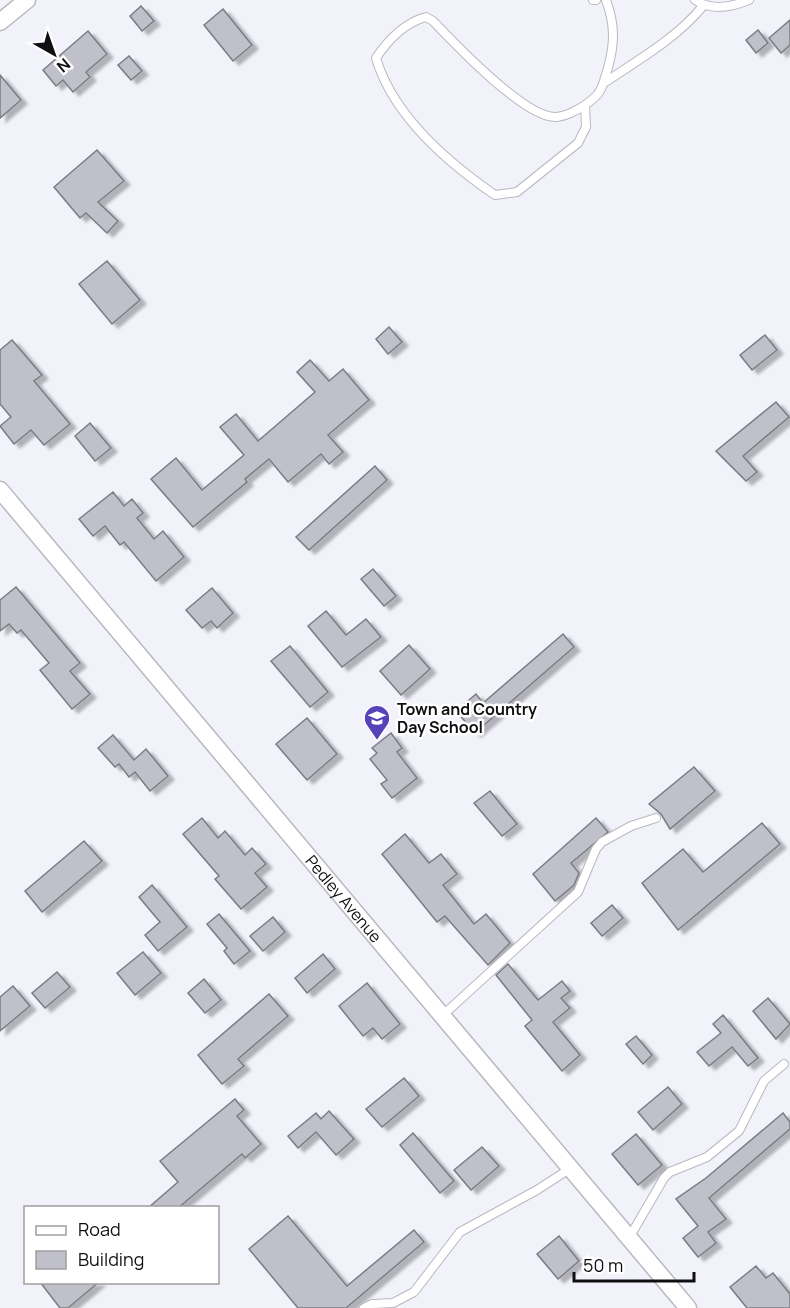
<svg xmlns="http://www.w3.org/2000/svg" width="790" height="1308" font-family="Manrope,sans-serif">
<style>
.building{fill:#bfc0c9;stroke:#7b7b83;stroke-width:1.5;filter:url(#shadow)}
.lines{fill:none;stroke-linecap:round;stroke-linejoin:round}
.service-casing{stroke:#b8b8c1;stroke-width:10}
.minor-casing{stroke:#b8b8c1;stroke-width:19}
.service{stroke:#fff;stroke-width:8}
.minor{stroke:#fff;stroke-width:16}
.labels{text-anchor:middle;stroke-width:5;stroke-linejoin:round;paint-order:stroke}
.poi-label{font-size:16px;font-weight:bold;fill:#0f0f12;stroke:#fff;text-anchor:start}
.street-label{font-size:16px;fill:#0f0f12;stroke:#fff}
</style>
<defs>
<filter id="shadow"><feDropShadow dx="6" dy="4" stdDeviation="1.5" flood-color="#0004"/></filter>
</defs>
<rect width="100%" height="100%" fill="#f2f2fb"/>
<g class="building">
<path d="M141,6L154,21L142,31L130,16Z"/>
<path d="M223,9L252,45L233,61L204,25Z"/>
<path d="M790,20V45L781,53L769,38Z"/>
<path d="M758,30L768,43L756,53L746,40Z"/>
<path d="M88,31L107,54L86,72L90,77L73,92L63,80L56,86L43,70Z"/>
<path d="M129,56L142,71L131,80L118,65Z"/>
<path d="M0,75L21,100L0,118Z"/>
<path d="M97,150L124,181L98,202L118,221L107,233L86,213L80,218L54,187Z"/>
<path d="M107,261L140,300L112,324L79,284Z"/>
<path d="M389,327L402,342L388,354L376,339Z"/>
<path d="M765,335L777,350L752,370L740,355Z"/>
<path d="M12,340L42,375L34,381L70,424L44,445L31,430L14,444L0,426L11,417L0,404V350Z"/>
<path d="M310,360L329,381L343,369L369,400L328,435L343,452L329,464L321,454L288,482L269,459L245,479L247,482L193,527L151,479L176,458L202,490L244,455L220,427L236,414L258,441L315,392L297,372Z"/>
<path d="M776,402L789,417L743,456L757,472L746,481L716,451Z"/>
<path d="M90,423L111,448L95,461L75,436Z"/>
<path d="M375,466L387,480L309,550L296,537Z"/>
<path d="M113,492L124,506L132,499L143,513L137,518L154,539L163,531L184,557L156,581L124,542L120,545L105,526L93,536L79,519Z"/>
<path d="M373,569L396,596L384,606L361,579Z"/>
<path d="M16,587L80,663L70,671L90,694L72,709L40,670L49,663L21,630L17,633L9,624L0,631V600Z"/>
<path d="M212,588L233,613L217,628L211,621L202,628L186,610Z"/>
<path d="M326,611L346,635L366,619L381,637L342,667L308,626Z"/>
<path d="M563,634L574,647L475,733L456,711L476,694L483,703Z"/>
<path d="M409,645L430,669L401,695L380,671Z"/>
<path d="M290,646L328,692L310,707L271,661Z"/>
<path d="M307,718L337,754L307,780L276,744Z"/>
<path d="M391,733L402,748L397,752L417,778L392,798L381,784L387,780L370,759L377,753L372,748Z"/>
<path d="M113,735L134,760L146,749L168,776L150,791L135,772L129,777L119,764L115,767L98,748Z"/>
<path d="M694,767L715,791L670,829L661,814L649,804Z"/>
<path d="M490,791L517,824L502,836L474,803Z"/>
<path d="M202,818L218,838L225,831L245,855L252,848L266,864L255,873L267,887L241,909L215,879L219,876L183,834Z"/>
<path d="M596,818L608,832L571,863L579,873L574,885L555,901L533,874Z"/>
<path d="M762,823L780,844L678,930L642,883L683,849L703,872Z"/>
<path d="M405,834L429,863L441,854L457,874L443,885L474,924L486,914L510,943L488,965L445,916L437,922L382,854Z"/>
<path d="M84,841L102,861L42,912L25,891Z"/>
<path d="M152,885L187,927L158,951L145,935L160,922L139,897Z"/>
<path d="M612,905L623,918L602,936L591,923Z"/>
<path d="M219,914L250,951L234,964L224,951L227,948L207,924Z"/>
<path d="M273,917L285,932L263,951L250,936Z"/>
<path d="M143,952L161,973L135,995L117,973Z"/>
<path d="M323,954L335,969L307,993L295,978Z"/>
<path d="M508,964L538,1000L562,981L570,991L561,998L570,1008L553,1022L580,1055L562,1071L525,1026L532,1020L496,975Z"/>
<path d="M57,972L70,987L45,1008L32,993Z"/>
<path d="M204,979L221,1000L205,1013L188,993Z"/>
<path d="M367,983L400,1024L382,1039L373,1028L363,1036L339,1006Z"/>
<path d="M13,986L30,1006L0,1031V997Z"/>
<path d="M269,994L288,1016L238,1059L244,1066L222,1084L198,1055Z"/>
<path d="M768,998L790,1024L776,1039L753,1011Z"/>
<path d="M723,1015L758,1058L748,1066L732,1047L709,1066L697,1052L721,1033L713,1024Z"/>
<path d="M636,1036L652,1055L643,1064L626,1044Z"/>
<path d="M404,1078L419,1096L382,1127L366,1109Z"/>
<path d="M668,1087L682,1104L653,1130L638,1112Z"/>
<path d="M235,1099L244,1110L237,1116L261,1144L245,1158L242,1154L178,1208H148L178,1182L160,1161Z"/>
<path d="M329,1111L354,1139L336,1155L316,1132L298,1148L288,1136L316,1113L321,1119Z"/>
<path d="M783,1113L790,1122V1129L709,1198L726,1219L708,1232L716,1243L698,1257L683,1238L698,1226L676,1199L706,1178Z"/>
<path d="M413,1133L454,1181L440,1193L400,1145Z"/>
<path d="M636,1134L662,1165L638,1185L612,1154Z"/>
<path d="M482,1147L499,1166L471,1190L454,1170Z"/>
<path d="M288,1216L347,1286L414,1230L424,1242L346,1308H298L249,1249Z"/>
<path d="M559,1236L579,1261L558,1279L537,1254Z"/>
<path d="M756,1266L766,1278L773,1273L790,1294V1308H747L730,1287Z"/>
<path d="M40,1282H99L68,1308H60Z"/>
</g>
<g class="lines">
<g class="service-casing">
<g id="service">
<path d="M593,0H596"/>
<path d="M695,0C711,11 732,7 749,0"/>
<path d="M604,83C638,60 677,38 703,6"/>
<path d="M585,105L586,127L578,143L517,192L495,195C447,162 393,116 376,58C388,40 404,23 426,17L433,21C455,44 524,117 555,117C564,117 578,110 585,105C596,97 600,94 604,81C614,51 617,29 606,0"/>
<path d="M442,1016L578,892L596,849L602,842L631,826L656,818"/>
<path d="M629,1238L664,1178L670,1172L707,1157L739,1131L764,1081L784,1064"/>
<path d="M364,1308L372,1304L393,1303L414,1292L460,1232L537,1190L571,1168"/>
</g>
</g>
<g class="minor-casing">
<g id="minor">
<path d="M0,22L27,0"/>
<path id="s1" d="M0,490L688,1308"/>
</g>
</g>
<use href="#service" class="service"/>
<use href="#minor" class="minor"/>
</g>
<defs>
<g id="school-pin" transform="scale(1.35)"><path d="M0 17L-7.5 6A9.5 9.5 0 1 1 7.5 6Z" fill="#5842ba" stroke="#fff"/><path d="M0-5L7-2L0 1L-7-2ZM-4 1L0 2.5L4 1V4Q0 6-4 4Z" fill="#fff"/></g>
</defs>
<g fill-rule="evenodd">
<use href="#school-pin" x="377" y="718"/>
</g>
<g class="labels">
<g class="poi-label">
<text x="397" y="715">Town and Country<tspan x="397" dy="18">Day School</tspan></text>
</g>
<g class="street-label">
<text dy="6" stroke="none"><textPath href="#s1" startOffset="534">Pedley Avenue</textPath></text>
</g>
</g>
<rect x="24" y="1206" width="195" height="78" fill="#ffffff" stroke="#9f9fa0" stroke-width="1.5"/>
<rect x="36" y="1226" width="30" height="9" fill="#ffffff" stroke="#9f9fa0" stroke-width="1.5"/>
<text x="78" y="1236" font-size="18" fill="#0f0f12">Road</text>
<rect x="36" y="1251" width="30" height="18" fill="#bfc0c9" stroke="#9f9fa0" stroke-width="1.5"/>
<text x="78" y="1266" font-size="18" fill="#0f0f12">Building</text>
<g transform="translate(54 54) rotate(140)" stroke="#ffffff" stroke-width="4.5" paint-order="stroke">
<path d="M0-4.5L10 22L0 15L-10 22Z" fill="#0f0f12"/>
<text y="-9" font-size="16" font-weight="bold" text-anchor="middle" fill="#0f0f12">N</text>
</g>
<path d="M574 1272v9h120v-9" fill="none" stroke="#0f0f12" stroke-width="3"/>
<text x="583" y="1272" font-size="18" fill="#0f0f12" stroke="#ffffff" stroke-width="4.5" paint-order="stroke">50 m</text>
</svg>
